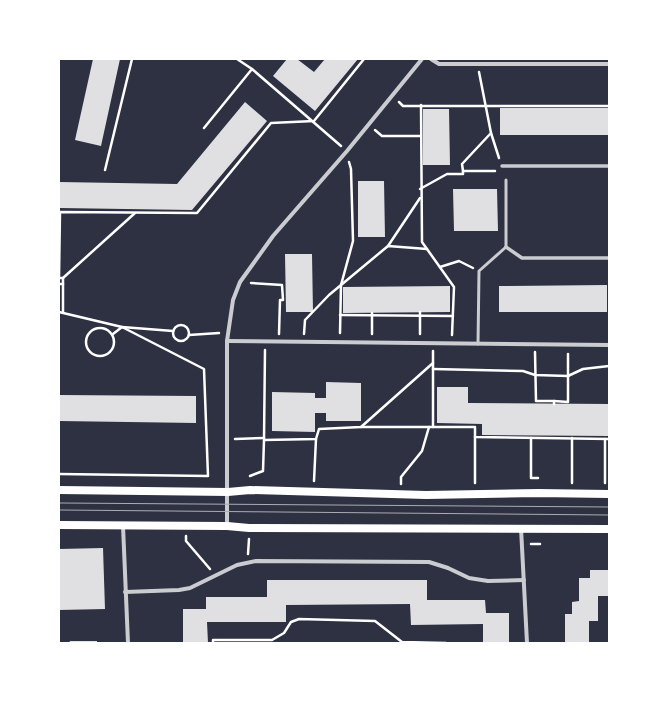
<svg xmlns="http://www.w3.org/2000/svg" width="668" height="702" font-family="'Golos Text',sans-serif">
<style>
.building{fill:#e0e0e3}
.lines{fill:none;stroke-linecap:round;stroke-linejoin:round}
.path{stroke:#fff;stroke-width:2.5}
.service{stroke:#caccd0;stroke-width:3}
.pedestrian{stroke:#caccd0;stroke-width:3.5}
.minor{stroke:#caccd0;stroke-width:4}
.secondary{stroke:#fff;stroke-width:8}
.tram{stroke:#abadb3;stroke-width:1}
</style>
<rect width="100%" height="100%" fill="#2d3142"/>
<g class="building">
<path d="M93,59H120L101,146L75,140Z"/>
<path d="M287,59H297L314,72L325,59H358L315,111L273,76Z"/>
<path d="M245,102L267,121L192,210L59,208V182L177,184Z"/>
<rect x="500" y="108" width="109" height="27"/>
<path d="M423,109H449L450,165H423Z"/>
<path d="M358,181H384L385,237H358Z"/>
<path d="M453,189H497L498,231H454Z"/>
<path d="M285,254H312L313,312H286Z"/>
<path d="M607,285V312H499V286Z"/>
<path d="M450,286V312L343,313V287Z"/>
<path d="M326,382L361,383V421H326V413H315V432L272,431V392L315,393V398H326Z"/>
<path d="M437,387H468V403L609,404V436L482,435V424L437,423Z"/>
<path d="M59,395L196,396V423L59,421Z"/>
<path d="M103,548L105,609L59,610V549Z"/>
<path d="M590,570H609V596H598V621H589V643H565V614H572V602L579,601V578H590Z"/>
<path d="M267,580H427V600H485L486,613H509V643H483V624L411,625L410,604L286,605V622H207L208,643H183V609H206V597H267Z"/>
<path d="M70,641H97V643H69Z"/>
</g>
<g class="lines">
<g class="path">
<path d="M237,59L252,69"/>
<path d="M479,72L491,133L462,164L463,171H495"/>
<path d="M399,102L403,106H609"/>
<path d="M421,105L422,242L454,287L452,335"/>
<path d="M204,128L252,69L341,146"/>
<path d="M375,130L382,136H420"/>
<path d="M491,133L499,158"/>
<path d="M105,170L132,59"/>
<path d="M420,189L447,174H463V171"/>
<path d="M388,246L420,198"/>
<path d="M440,267L459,261L473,268"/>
<path d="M63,278L135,213"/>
<path d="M251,283L282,285L283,300H280L279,334"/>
<path d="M59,284H63"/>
<path d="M59,312L122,327L204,369L208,476L59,474"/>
<path d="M63,312V278H59L60,212L197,213L271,123L314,121L364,59"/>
<path d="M372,313V334"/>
<path d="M340,315L453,316"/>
<circle cx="181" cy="333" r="8"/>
<circle cx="100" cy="342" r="14"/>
<path d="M340,333L341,285L353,241L351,169L349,162"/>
<path d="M113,334L122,327L173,331"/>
<path d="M304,334L305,320L329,295L388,246L427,249"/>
<path d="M420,334V312"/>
<path d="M189,335L219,333"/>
<path d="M535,352L536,401H554V404"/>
<path d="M433,369L523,371L535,375L568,376L583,369L609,366"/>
<path d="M554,401L568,402V354"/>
<path d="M361,427H475V437L609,439"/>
<path d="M433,427V351"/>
<path d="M531,438V478H538"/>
<path d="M235,439L264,438"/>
<path d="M264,439L265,350"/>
<path d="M250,476L263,471L264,440L316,439L319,429L361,427L433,363"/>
<path d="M314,481L316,439"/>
<path d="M475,483V437"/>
<path d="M572,483V438"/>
<path d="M605,483V439"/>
<path d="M401,484V477L422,451L429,427"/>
<path d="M186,536V541L210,569"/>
<path d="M531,544H540"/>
<path d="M248,554L249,539"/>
<path d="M213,643V640H272L284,633L291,622L299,619L375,621L402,642L446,643"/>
</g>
<path class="service" d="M478,344L479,271L506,247V180"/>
<g class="pedestrian">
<path d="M502,166H609"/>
<path d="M506,247L522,258H609"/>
</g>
<g class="minor">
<path d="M431,59L439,64H609"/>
<path d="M227,341L609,345"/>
<path d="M123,526L128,643"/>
<path d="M227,526V341L233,300L240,282L273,236L347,151L422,59"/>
<path d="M521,528L527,643"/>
<path d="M125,592L179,590L190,588L237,565L256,561L429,562L448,568L469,578L488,581L524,580"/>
</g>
<g class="secondary">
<path d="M59,490L228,492L250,490L426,495L538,493L609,494"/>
<path d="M59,525L227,526L249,528L609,529"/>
</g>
<g class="tram">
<path d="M59,503L609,507"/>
<path d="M59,510L609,515"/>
</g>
</g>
<rect width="668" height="702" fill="none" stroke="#ffffff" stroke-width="120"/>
</svg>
